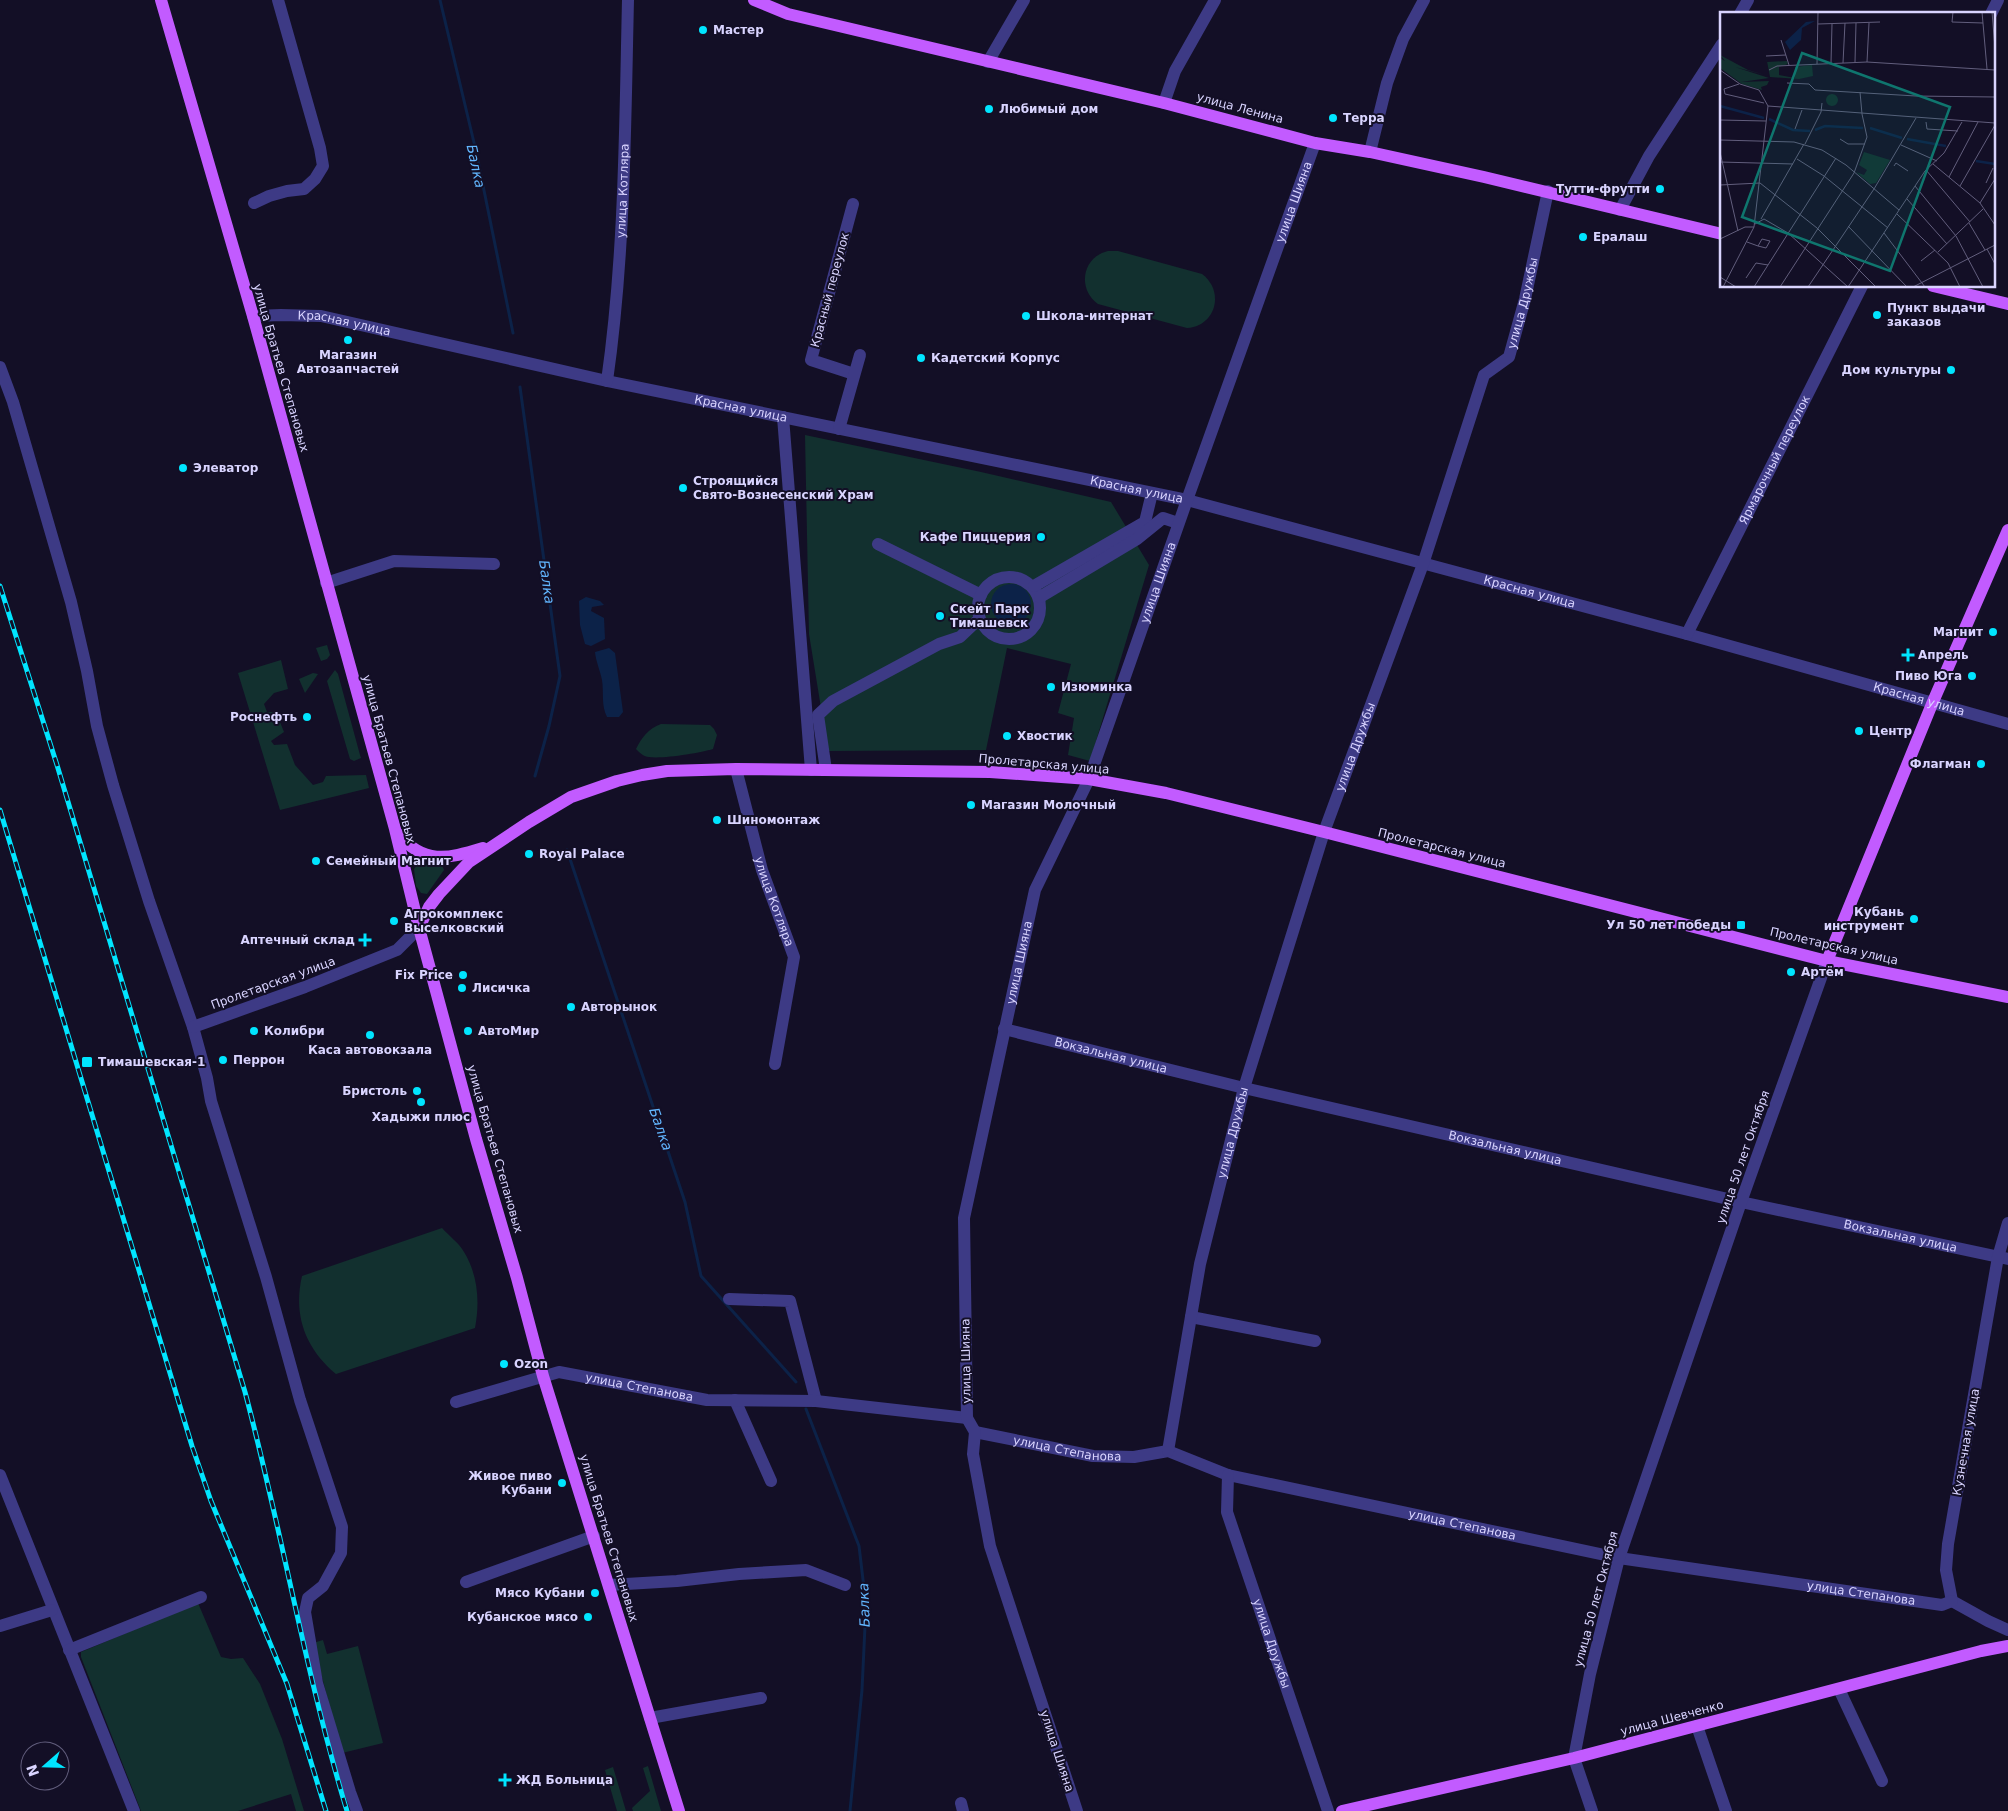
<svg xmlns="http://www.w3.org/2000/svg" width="2008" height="1811" font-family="'DejaVu Sans',sans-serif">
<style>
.green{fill:#12302f}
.water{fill:#0c2248}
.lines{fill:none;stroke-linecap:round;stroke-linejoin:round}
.stream{stroke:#0c2248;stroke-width:3}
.minor{stroke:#3d3a85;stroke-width:12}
.major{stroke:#c25bff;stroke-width:12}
.rail-casing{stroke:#00e5ff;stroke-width:5}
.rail{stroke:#130f26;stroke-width:3;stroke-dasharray:9;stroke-linecap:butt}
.poi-dot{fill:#00e5ff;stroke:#130f26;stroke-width:2}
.labels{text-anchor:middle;stroke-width:4;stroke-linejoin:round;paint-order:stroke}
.poi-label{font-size:12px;font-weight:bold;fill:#d9d4ff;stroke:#130f26;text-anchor:start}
.street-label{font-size:12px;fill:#d9d4ff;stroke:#130f26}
.water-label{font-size:14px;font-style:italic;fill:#62b6ff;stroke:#130f26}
.inset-river{fill:none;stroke:#0c2248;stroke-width:2.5}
.inset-road{fill:none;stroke:#625e7d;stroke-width:1}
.view{fill:#0f766e;fill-opacity:0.15;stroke:#0f766e;stroke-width:2.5}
.inset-edge{fill:none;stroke:#d9d4ff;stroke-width:2.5}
</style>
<rect width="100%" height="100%" fill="#130f26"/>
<g class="green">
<path d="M1108,251H1118L1202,274C1225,291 1216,326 1187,328L1098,304C1077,289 1082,257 1108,251Z"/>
<path d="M805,435L981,472L1111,502L1149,565L1090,761L1068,755L1074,718L1058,713L1071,664L1007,648L986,750L828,751L809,634Z"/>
<path d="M327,645L330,655L327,659L321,661L316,648Z"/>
<path d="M281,660L288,689L274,693L264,704L267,712H276L284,732L271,741L274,745L287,744L295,765L313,785L323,782L326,776L366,775L369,788L280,810L238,673Z"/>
<path d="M335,670L338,674L360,755L361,758L354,761L350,759L327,681Z"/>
<path d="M313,673L318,674L305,693L299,679Z"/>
<path d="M661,724L710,725L714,729L717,735L713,749C700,753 663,759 649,757C644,757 640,753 636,749C642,737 648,729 661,724Z"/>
<path d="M419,863L442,865L444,870L427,894L421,893L416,886L414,869Z"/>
<path d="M442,1228C449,1236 459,1243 464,1252C478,1275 480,1302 475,1328L336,1374C305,1348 293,1315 302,1276Z"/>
<path d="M198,1603L221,1657L231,1659L243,1658L260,1684L282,1739L304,1811H296L291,1794L238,1811H141L81,1657V1652Z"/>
<path d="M323,1640L327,1654L358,1646L383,1743L342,1753L313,1643Z"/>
<path d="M648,1766L661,1811H633L632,1808L650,1791L643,1768Z"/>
<path d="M613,1767L626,1811H617L605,1770Z"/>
</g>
<g class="water">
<circle cx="1011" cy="604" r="20"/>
<path d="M586,597L600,601L604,605L592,607L591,611L604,618L605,639L591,646L585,644L580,625L579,601Z"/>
<path d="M609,648L615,653L623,712L619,717H607C601,705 604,693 602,680C600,670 596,662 595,652Z"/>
</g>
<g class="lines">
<g class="stream">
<path d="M440,0L476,151L513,333"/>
<path d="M520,387L560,676L549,726L535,776"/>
<path d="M567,850L685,1202L701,1276L796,1382"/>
<path d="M806,1409L859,1546L866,1605L862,1690L850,1811"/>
</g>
<g class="minor">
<path d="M1740,14L1748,0"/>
<path d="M1991,14L1998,0"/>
<path d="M988,62L1024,0"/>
<path d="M1164,103L1175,71L1215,0"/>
<path d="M1370,152L1387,83L1403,39L1424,0"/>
<path d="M254,203L269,196L287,191L304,189L315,179L323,166L320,148L278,0"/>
<path d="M853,204L811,360L854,374"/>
<path d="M1620,210L1649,156L1722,44"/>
<path id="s1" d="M253,316L281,315L321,316L607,381L1187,500L1687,634L2008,724"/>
<path d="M0,367L13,402L71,602L87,671L97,726L113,785L149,901L193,1027L207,1078L211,1101L266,1277L300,1400L342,1527L341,1553L323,1586L308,1598L305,1612L317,1683L350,1792L357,1811"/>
<path id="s2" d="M607,381C625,255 625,127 628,0"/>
<path d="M783,417L811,770"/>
<path d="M839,429L860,355"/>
<path d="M878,544L981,595"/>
<circle cx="1009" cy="608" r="31"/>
<path d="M326,583L394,561L494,564"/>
<path d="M1034,586L1145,522L1152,493"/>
<path d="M1040,597L1137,539L1163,518L1178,523"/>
<path id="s3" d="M1687,634L1862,286"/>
<path id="s4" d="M736,769L762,870L794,957L775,1064"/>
<path d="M826,770L818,715L833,701L939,644L960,637L979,619"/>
<path d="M193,1027L305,987L397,950L419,928"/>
<path id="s5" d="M1004,1029L1244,1088L1741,1202L2008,1259"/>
<path d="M2008,1223L1998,1257L1948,1544L1946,1570L1952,1601L1988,1621L2008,1630"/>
<path d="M729,1299L790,1301L816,1401"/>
<path d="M1191,1317L1315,1341"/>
<path d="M735,1400L771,1481"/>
<path id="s6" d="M456,1402L559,1372L707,1400L816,1401L967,1418"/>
<path id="s7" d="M975,1432L1093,1456L1134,1457L1168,1451L1228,1475L1619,1558L1942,1605L1952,1601"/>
<path id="s8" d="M1168,1451L1200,1264L1244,1088L1324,832L1423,564L1484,375L1509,357L1525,299L1548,191"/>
<path d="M0,1475L134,1811"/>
<path id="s9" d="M1228,1475L1227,1512L1328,1811"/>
<path d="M466,1582L594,1536"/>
<path d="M609,1585L677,1581L739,1574L806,1570L845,1585"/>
<path d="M0,1626L52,1610"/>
<path d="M69,1650L201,1597"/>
<path d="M1839,1689L1882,1781"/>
<path d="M650,1718L761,1698"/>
<path d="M1697,1726L1726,1811"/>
<path d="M961,1803L963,1811"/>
<path id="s10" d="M1077,1811L990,1546L973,1454L975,1432L967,1418L964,1218L1035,890L1089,779L1187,500L1315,143"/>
<path d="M1592,1811L1574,1758L1590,1674L1619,1558L1741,1202L1827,961"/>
</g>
<g class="major">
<path d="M161,0L253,316L395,829L419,928L476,1139L517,1278L543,1376L679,1811"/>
<path d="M754,0L788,14L1164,103L1315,143L1370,152L1484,177L1722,234"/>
<path d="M1933,286L2008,304"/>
<path d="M397,833C424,865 447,859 483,848"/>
<path d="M419,928L429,907L439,894L469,862L529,822L571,797L617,781L642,775L667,771L736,769L990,772L1089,779L1166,793L1324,832L1827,961L2008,997"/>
<path d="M1827,961L1932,704L2008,530"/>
<path d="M1342,1811L1574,1758L1981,1651L2008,1646"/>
</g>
<g class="rail-casing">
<g id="rail">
<path d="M0,586L57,765L245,1392C282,1531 305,1673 347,1811"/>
<path d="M0,810L192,1446L211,1501L287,1684L326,1811"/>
</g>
</g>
<use href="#rail" class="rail"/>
</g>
<g class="poi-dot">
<circle cx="703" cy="30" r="5"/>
<circle cx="989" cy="109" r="5"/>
<circle cx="1333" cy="118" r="5"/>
<circle cx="1660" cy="189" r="5"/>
<circle cx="1583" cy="237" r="5"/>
<circle cx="1877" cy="315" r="5"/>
<circle cx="1026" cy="316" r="5"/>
<circle cx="348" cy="340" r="5"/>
<circle cx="921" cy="358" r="5"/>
<circle cx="1951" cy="370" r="5"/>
<circle cx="183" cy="468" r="5"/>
<circle cx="683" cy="488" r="5"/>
<circle cx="1041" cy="537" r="5"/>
<circle cx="940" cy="616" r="5"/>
<circle cx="1993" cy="632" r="5"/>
<path d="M1905.5 647.5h5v5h5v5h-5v5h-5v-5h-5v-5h5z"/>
<circle cx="1972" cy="676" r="5"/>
<circle cx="1051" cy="687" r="5"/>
<circle cx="307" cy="717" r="5"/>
<circle cx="1859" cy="731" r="5"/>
<circle cx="1007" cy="736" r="5"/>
<circle cx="1981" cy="764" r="5"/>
<circle cx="971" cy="805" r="5"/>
<circle cx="717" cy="820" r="5"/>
<circle cx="529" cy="854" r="5"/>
<circle cx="316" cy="861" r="5"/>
<circle cx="1914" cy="919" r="5"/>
<circle cx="394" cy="921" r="5"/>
<rect x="1736" y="920" width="10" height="10" rx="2.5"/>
<path d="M362.5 932.5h5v5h5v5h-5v5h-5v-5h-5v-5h5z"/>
<circle cx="1791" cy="972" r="5"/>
<circle cx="463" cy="975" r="5"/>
<circle cx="462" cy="988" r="5"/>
<circle cx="571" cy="1007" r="5"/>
<circle cx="254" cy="1031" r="5"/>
<circle cx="468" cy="1031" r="5"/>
<circle cx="370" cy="1035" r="5"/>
<circle cx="223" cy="1060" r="5"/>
<rect x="81" y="1056" width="12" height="12" rx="2.5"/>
<circle cx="417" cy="1091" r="5"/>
<circle cx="421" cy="1102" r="5"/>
<circle cx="504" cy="1364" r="5"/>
<circle cx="562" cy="1483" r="5"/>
<circle cx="595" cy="1593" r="5"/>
<circle cx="588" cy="1617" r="5"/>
<path d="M502.5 1772.5h5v5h5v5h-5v5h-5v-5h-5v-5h5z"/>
</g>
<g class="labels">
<g class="poi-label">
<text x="713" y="34">Мастер</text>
<text x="999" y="113">Любимый дом</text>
<text x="1343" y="122">Терра</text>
<text x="1650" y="193" text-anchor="end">Тутти-фрутти</text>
<text x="1593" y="241">Ералаш</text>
<text x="1887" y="312">Пункт выдачи<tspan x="1887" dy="14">заказов</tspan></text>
<text x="1036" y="320">Школа-интернат</text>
<text x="348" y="359" text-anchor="middle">Магазин<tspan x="348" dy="14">Автозапчастей</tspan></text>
<text x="931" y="362">Кадетский Корпус</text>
<text x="1941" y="374" text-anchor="end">Дом культуры</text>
<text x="193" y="472">Элеватор</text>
<text x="693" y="485">Строящийся<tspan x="693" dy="14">Свято-Вознесенский Храм</tspan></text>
<text x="1031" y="541" text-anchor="end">Кафе Пиццерия</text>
<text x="950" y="613">Скейт Парк<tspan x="950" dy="14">Тимашевск</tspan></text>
<text x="1983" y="636" text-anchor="end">Магнит</text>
<text x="1918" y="659">Апрель</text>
<text x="1962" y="680" text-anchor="end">Пиво Юга</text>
<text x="1061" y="691">Изюминка</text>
<text x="297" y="721" text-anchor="end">Роснефть</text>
<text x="1869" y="735">Центр</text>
<text x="1017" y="740">Хвостик</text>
<text x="1971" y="768" text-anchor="end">Флагман</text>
<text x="981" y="809">Магазин Молочный</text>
<text x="727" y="824">Шиномонтаж</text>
<text x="539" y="858">Royal Palace</text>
<text x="326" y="865">Семейный Магнит</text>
<text x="1904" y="916" text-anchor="end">Кубань<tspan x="1904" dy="14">инструмент</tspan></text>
<text x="404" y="918">Агрокомплекс<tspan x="404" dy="14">Выселковский</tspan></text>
<text x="1731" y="929" text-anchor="end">Ул 50 лет победы</text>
<text x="355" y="944" text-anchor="end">Аптечный склад</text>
<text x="1801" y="976">Артём</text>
<text x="453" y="979" text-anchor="end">Fix Price</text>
<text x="472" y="992">Лисичка</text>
<text x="581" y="1011">Авторынок</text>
<text x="264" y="1035">Колибри</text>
<text x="478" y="1035">АвтоМир</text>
<text x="370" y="1054" text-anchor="middle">Каса автовокзала</text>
<text x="233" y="1064">Перрон</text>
<text x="98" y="1066">Тимашевская-1</text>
<text x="407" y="1095" text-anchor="end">Бристоль</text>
<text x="421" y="1121" text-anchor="middle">Хадыжи плюс</text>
<text x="514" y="1368">Ozon</text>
<text x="552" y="1480" text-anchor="end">Живое пиво<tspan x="552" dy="14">Кубани</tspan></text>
<text x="585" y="1597" text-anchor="end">Мясо Кубани</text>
<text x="578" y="1621" text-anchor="end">Кубанское мясо</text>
<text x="516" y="1784">ЖД Больница</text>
</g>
<g class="street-label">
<text transform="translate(1240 108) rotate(15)" y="4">улица Ленина</text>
<text dy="4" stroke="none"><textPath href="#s2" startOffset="191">улица Котляра</textPath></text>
<text dy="4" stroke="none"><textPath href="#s10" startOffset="1682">улица Шияна</textPath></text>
<text transform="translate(830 290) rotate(-75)" y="4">Красный переулок</text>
<text dy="4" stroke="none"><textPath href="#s8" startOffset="1210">улица Дружбы</textPath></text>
<text dy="4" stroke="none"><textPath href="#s1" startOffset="92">Красная улица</textPath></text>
<text transform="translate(281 368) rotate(74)" y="4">улица Братьев Степановых</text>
<text dy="4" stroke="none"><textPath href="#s1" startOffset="498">Красная улица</textPath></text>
<text dy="4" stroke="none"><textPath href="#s3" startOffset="195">Ярмарочный переулок</textPath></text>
<text dy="4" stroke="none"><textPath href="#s1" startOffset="902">Красная улица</textPath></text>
<text dy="4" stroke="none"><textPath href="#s10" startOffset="1278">улица Шияна</textPath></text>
<text dy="4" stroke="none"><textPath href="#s1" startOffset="1308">Красная улица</textPath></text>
<text dy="4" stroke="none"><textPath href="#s1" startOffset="1712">Красная улица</textPath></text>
<text dy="4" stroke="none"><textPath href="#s8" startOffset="730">улица Дружбы</textPath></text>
<text transform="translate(389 759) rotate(75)" y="4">улица Братьев Степановых</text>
<text transform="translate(1044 764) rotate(5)" y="4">Пролетарская улица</text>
<text transform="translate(1442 848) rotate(14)" y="4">Пролетарская улица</text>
<text dy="4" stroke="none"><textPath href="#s4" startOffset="138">улица Котляра</textPath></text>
<text transform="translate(1834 946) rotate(13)" y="4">Пролетарская улица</text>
<text dy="4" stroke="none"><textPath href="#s10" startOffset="872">улица Шияна</textPath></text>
<text transform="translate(273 983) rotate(-20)" y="4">Пролетарская улица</text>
<text dy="4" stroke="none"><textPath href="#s5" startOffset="110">Вокзальная улица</textPath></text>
<text dy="4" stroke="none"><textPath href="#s8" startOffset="325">улица Дружбы</textPath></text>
<text dy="4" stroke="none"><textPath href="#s5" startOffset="515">Вокзальная улица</textPath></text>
<text transform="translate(495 1149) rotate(74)" y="4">улица Братьев Степановых</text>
<text transform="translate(1743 1157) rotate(-71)" y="4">улица 50 лет Октября</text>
<text dy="4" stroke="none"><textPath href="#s5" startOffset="920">Вокзальная улица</textPath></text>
<text transform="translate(966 1361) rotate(-91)" y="4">улица Шияна</text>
<text dy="4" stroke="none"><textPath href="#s6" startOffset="189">улица Степанова</textPath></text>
<text transform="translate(1966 1442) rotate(-80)" y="4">Кузнечная улица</text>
<text dy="4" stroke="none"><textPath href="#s7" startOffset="94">улица Степанова</textPath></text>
<text dy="4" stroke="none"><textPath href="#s7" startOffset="500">улица Степанова</textPath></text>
<text transform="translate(609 1538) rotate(73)" y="4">улица Братьев Степановых</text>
<text dy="4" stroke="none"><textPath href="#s7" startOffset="905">улица Степанова</textPath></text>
<text transform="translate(1596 1599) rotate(-75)" y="4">улица 50 лет Октября</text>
<text dy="4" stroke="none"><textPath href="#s9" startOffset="176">улица Дружбы</textPath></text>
<text transform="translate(1672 1718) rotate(-15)" y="4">улица Шевченко</text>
<text transform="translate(1057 1751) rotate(72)" y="4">улица Шияна</text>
</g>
<g class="water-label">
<text transform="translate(476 166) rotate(78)" y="5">Балка</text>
<text transform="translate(547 582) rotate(82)" y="5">Балка</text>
<text transform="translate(661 1129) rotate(71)" y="5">Балка</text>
<text transform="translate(864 1605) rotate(-92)" y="5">Балка</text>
</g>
</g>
<g transform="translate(1720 12)">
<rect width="275" height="275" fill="#130f26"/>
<path d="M0,43L28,58L45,63L15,55L49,66L21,70L49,69L47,73L41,75L42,78L22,72L0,56V46L5,49ZM46,44L47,50L67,49L68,52L59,55V63L75,66V55L92,53L93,64L79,67L50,65ZM106 88a6 6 0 1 1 12 0a6 6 0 1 1-12 0ZM144,140L170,148L156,171L150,172L136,160L144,163L147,158L139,153Z" fill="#12302f"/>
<path d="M95,9L82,16L81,28L70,38L65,30L86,10Z" fill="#0c2248"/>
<path class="inset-river" d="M0,94L44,106M49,107L73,118L90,119M150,116L182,126M95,118L105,114L143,116M187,127L226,134M256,149L275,152"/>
<path class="inset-road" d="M233,0L232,10L263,11M262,0L267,57M272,0L275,36M98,12L160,10M61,28L69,53M46,44L66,43M135,50L136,11M147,50L149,11M111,51L112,12M123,51L125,11M97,52L98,0M0,58L20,72L39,78L48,94M49,58L57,54L147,50L275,58M67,71L89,72L95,78L196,84L275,85M19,72L4,77L5,82L44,91M140,80L142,102M48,94L275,111M0,108L46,109M206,110L207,117L238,119M75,117L82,98M120,127L128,132H145M0,128L74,130L102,138L126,153L179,198M85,132L101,100L102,91M181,133L217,149M0,140L18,219M77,147L104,164L168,216M0,150L73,152M213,152L260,191M174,154L176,151L188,159M206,158L250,210M229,165L258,110M275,167L260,191L275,213M266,171L273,156M0,173L40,171L97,216M195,174L236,224L263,275M240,174L275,113M187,187L227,232M177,202L228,251L240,275M41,207L84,132M249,211L265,238M35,212L44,207L68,221L128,275M128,214L187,275M34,215L48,94M97,216L156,275M164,221L205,275M0,227L25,215H34L3,275M27,230L38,234L46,236L50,229L42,227L38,234M267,237L275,252M218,240L263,197M201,249L215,238M0,265L16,275M26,266L36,251L48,253M34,275L116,146M60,275L134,161L147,125L142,102M88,275L154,177L196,106M128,275L205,159L224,141L242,110M193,275L275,233"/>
<path class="view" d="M82,41L230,95L170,259L22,205Z"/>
<rect width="275" height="275" class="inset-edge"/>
</g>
<g transform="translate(45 1766) rotate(250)"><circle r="24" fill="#130f26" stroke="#625e7d"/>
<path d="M0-4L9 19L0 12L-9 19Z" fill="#00e5ff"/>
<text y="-8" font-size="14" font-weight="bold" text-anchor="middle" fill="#d9d4ff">N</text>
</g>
</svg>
